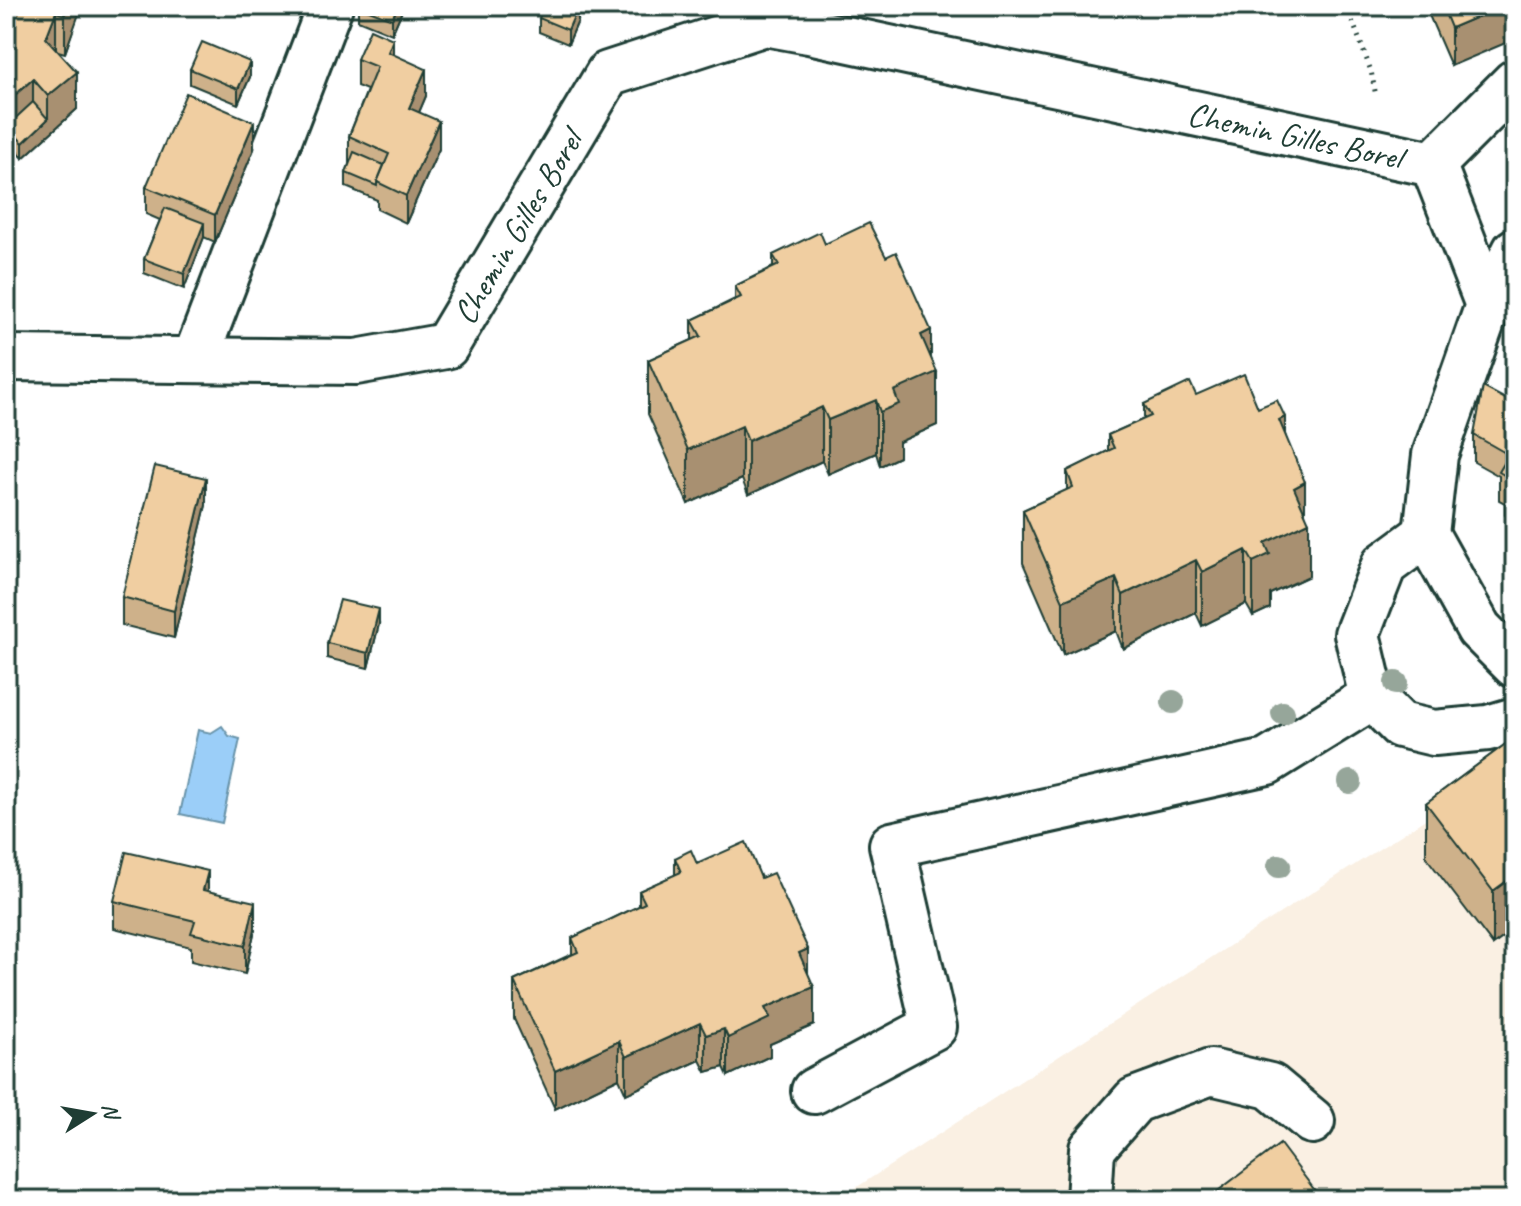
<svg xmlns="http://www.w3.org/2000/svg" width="1521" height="1206" font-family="Caveat,sans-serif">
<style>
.built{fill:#faf0e3}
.water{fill:#9bcef8;stroke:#6994aa;stroke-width:2}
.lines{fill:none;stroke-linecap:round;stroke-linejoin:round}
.minor-casing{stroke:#1f3d34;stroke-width:50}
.path{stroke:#1f3d34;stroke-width:5;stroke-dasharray:2 6;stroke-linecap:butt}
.minor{stroke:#fff;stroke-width:44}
.tree{fill:#96a69a}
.wall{fill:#ceb18a;stroke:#1f3d34;stroke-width:2}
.shaded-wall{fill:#a89071;stroke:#1f3d34;stroke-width:2}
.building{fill:#f0cea1;stroke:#1f3d34;stroke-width:2}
.labels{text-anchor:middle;stroke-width:8;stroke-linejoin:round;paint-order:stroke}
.street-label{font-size:34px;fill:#1f3d34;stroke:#fff}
</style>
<rect width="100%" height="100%" fill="#fff"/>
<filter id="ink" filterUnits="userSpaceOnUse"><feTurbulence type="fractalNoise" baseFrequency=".0125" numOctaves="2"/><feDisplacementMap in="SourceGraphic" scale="16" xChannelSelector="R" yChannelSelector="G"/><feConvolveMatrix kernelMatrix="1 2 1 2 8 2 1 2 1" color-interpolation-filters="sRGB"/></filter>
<g filter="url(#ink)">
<path class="built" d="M1515,761V1200H837Z"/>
<path class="water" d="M222,726L229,736L240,739L222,823L180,814L198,730L211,733Z"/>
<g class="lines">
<g class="minor-casing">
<g id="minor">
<path d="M1433,164L1515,82"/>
<path d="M1488,305L1515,251"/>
<path d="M6,358L356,362L446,346L608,74L765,23L809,31L1433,164L1488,305L1435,455L1426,534L1479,629L1515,665"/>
<path d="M195,359L330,6"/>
<path d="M1426,534L1384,565L1357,634L1372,697L1400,725L1434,733L1488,728L1515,720"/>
<path d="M814,1091L934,1027L892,845L1267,762L1372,697"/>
<path d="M1089,1200L1092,1149L1135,1100L1211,1072L1270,1086L1312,1121"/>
</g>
</g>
<path class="path" d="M1347,6L1371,71L1376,96"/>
<use href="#minor" class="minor"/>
</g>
<g class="tree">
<circle cx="1396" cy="683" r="12"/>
<circle cx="1173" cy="702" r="12"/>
<circle cx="1283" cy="713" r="12"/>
<circle cx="1350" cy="782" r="12"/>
<circle cx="1279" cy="866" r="12"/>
</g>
<g class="wall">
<path d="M6,6H81L65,53L58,51L77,109L23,158L6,139Z"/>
<path d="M358,6H404L392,34L358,20Z"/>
<path d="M1425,6H1515L1451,66Z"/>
<path d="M539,18L578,21L568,44L539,32Z"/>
<path d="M393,54L426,96L419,112L439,149L406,223L377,209V200L346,187V173L349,164V136L367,90L357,86V59Z"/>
<path d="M190,69L250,77L238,104L190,84Z"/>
<path d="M254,149L215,242L204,237L184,289L144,273V259L160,220L146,214V187Z"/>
<path d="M825,244L931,358L937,425L899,442V457L880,466L876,453L828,474L822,461L748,495L742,479L688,504L648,414V360L692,340V320L735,299V286L773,267V255Z"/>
<path d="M1196,395L1258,408L1285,434L1305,512L1309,576L1270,594V608L1253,616L1246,604L1202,626L1196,613L1123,649L1116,631L1063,655L1023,563V510L1067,490V471L1108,451V435L1144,419V404Z"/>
<path d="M1515,404V520L1505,515V503L1499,500V476L1474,462V435Z"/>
<path d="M206,505L174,638L122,625V597Z"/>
<path d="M379,624L368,668L327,658V643Z"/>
<path d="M1515,737V928L1493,945L1426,857V803Z"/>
<path d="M675,858L761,878L808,975L814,1025L770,1044V1056L728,1076L724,1067L706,1072L700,1060L626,1094L619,1078L555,1109L514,1019V981L572,954V938L639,906V891L675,875Z"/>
<path d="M208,891L255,929L245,974L191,961V947L114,928V901Z"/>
</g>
<g class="shaded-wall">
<path d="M68,6H81V8L65,53V15Z"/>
<path d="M398,6H404L392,34V19Z"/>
<path d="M1503,6H1515V39L1451,66V28Z"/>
<path d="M578,7V21L568,44V30Z"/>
<path d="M56,12V50L46,38Z"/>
<path d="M393,39V67L388,52Z"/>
<path d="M250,62V77L238,104V89Z"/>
<path d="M426,69V96L409,136V108Z"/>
<path d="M77,72V109L23,158V143L48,119V96Z"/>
<path d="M33,79V116L7,126V102Z"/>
<path d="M439,121V149L406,223V196Z"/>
<path d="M254,122V149L215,242V215Z"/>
<path d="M204,223V237L184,289V274Z"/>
<path d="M931,330V374L937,372V425L899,442V457L880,466V412L894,391L921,335Z"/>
<path d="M876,400V453L828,474V420Z"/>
<path d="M822,407V461L748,495V441Z"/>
<path d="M1285,417V471L1279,420Z"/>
<path d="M742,426V479L688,504V450Z"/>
<path d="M206,478V505L174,638V611Z"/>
<path d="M1305,482V524L1309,522V576L1270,594V608L1253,616V562L1265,543L1294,488Z"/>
<path d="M1246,550V604L1202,626V572Z"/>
<path d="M1196,560V613L1123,649V595Z"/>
<path d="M1116,578V631L1063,655V601Z"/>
<path d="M379,609V624L368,668V653Z"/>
<path d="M208,871V899L203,890Z"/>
<path d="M1515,875V928L1493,945V891Z"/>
<path d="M255,902V929L245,974V946Z"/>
<path d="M808,949V987L799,953Z"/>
<path d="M814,987V1025L770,1044V1056L728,1076V1038L765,1008Z"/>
<path d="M700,1023V1060L626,1094V1057Z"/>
<path d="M724,1029V1067L706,1072V1035Z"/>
<path d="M619,1041V1078L555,1109V1071Z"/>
</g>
<g class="building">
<path d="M6,6H68L65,15L56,12L46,38L77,72L48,96L33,79L7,102L6,101Z"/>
<path d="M359,6H398L392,19Z"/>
<path d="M544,6L578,7L568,30L539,18Z"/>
<path d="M1442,6H1503L1451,28Z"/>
<path d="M370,29L393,39L388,52L426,69L409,108L439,121L406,196L377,182L389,154L349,136L377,67L357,59Z"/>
<path d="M202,42L250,62L238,89L190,69Z"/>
<path d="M186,93L254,122L215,215L146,187Z"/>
<path d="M33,102L48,119L23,143L7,126Z"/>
<path d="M354,152L384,165L377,182V186L346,173Z"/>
<path d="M165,208L204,223L184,274L144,259Z"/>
<path d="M869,223L886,257L896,252L931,330L921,335L937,372L894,391L899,404L880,412L876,400L828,420L822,407L748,441L742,426L688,450L648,360L701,336L692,320L741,297L735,286L779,265L773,255L820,232L825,244Z"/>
<path d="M1244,374L1258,408L1277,400L1285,417L1279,420L1305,482L1294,488L1309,522L1265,543L1270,554L1253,562L1246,550L1202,572L1196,560L1123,595L1116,578L1063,601L1023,510L1073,487L1067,471L1114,448L1108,435L1151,416L1144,404L1190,382L1196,395Z"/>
<path d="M1483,387L1515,404V493L1505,488L1511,479L1499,472L1509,455L1474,435Z"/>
<path d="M155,466L206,478L174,611L122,597Z"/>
<path d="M340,600L379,609L368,653L327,643Z"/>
<path d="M1515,737V875L1493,891L1426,803Z"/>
<path d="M746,842L761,878L773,873L808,949L799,953L814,987L765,1008L770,1018L728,1038L724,1029L706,1035L700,1023L626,1057L619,1041L555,1071L514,981L578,952L572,938L645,903L639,891L681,872L675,858L691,850L697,864Z"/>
<path d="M126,852L208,871L203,890L255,902L245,946L191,933L195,921L114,901Z"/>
<path d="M1280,1144L1322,1200H1206Z"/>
</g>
</g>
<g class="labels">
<g class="street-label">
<text transform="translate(1295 135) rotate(12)" y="12">Chemin Gilles Borel</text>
<text transform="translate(517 227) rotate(-59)" y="12">Chemin Gilles Borel</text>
</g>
</g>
<rect width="1521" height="1206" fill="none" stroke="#fff" stroke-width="32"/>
<rect x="16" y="16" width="1489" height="1174" fill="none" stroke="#1f3d34" stroke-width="3" filter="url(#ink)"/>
<g transform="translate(92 1114) rotate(79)" stroke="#ffffff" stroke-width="6" paint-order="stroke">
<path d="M0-6L14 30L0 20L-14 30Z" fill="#1f3d34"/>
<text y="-12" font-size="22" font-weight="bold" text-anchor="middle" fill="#1f3d34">N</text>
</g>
</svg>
